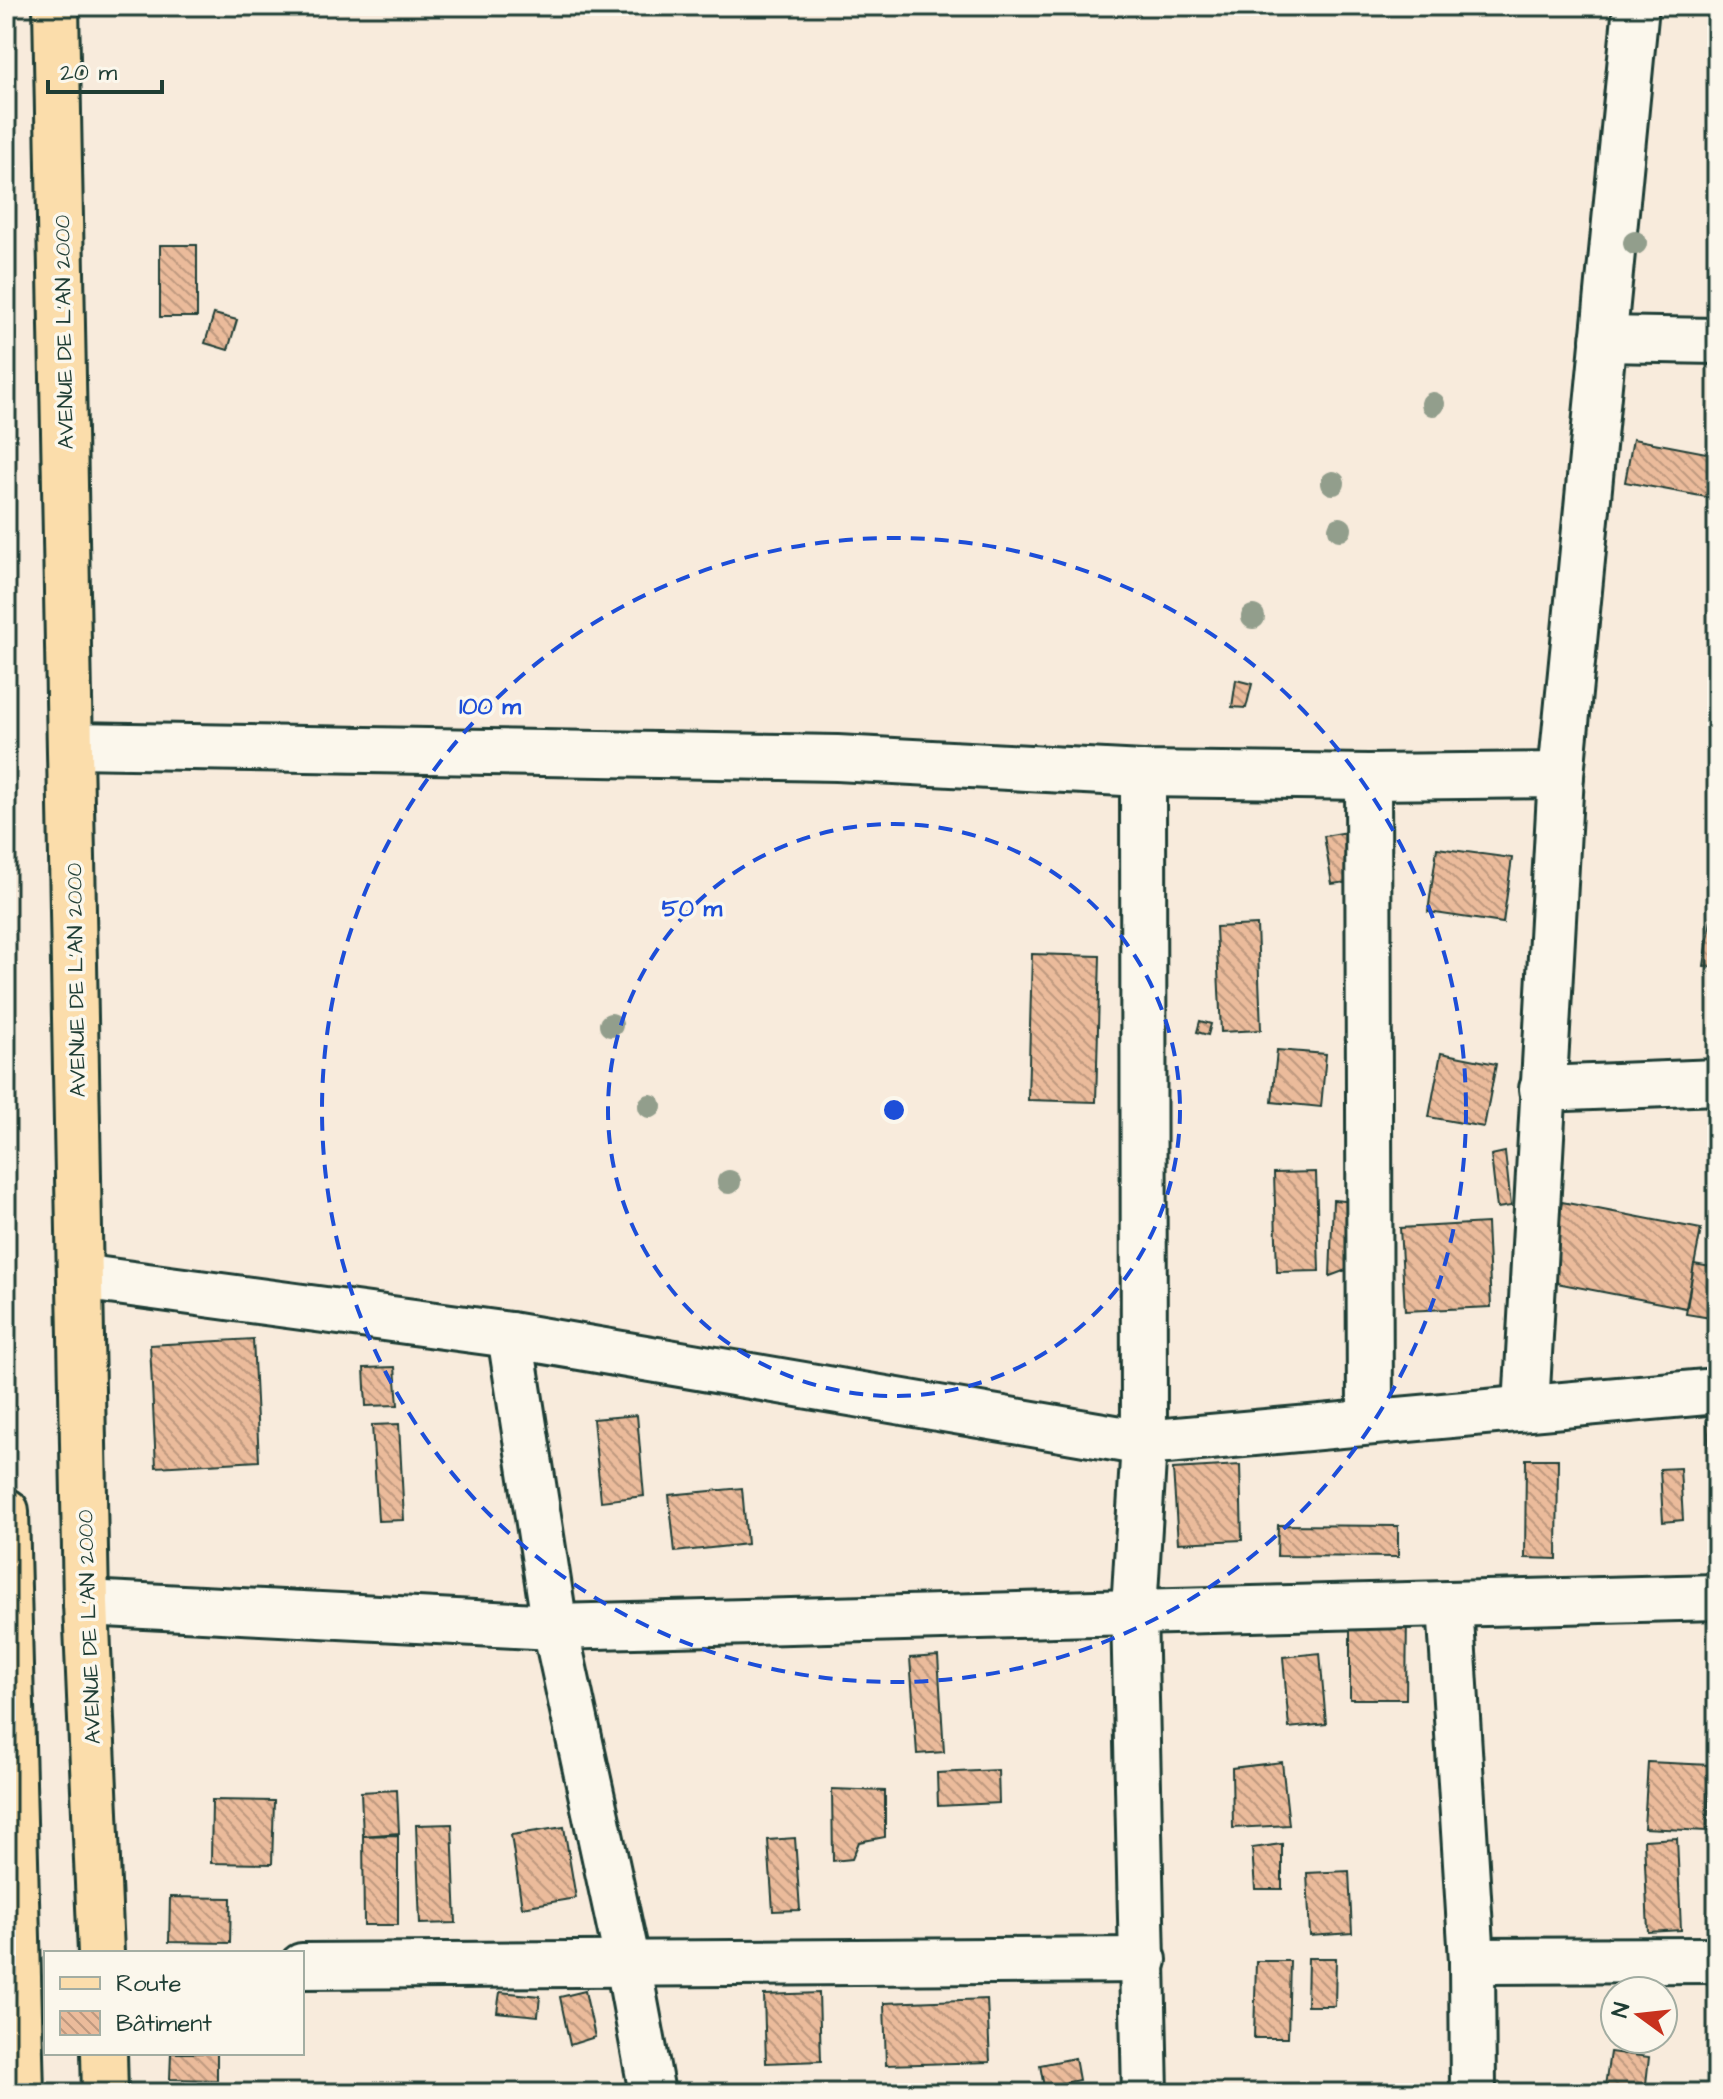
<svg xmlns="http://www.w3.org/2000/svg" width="1723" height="2099" font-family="'Architects Daughter',sans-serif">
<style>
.building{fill:url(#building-back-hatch);stroke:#1f3d34;stroke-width:2}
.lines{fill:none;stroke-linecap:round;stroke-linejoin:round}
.minor-casing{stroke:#1f3d34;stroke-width:50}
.primary-casing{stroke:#1f3d34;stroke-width:50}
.minor{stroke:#fbf7ec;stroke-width:44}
.primary{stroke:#fbddab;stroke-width:44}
.tree{fill:#929e8c}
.ring{fill:none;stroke:#1d4ed8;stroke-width:4;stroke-dasharray:14 10}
.labels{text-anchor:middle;stroke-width:7;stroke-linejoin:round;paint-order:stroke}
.street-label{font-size:22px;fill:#1f3d34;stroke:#fbf7ec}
.centre{fill:#1d4ed8;stroke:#fbf7ec;stroke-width:4}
.ring-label{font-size:24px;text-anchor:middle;font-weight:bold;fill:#1d4ed8;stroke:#fbf7ec;stroke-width:7;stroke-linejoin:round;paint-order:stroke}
</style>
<defs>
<pattern id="building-back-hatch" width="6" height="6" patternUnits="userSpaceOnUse" patternTransform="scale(2)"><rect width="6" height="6" fill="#ebbb9b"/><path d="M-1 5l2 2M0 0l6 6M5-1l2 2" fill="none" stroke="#be997f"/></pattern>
</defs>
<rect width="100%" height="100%" fill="#f8ebdc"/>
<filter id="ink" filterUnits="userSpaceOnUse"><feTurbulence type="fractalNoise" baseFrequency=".0125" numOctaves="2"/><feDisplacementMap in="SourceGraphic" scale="16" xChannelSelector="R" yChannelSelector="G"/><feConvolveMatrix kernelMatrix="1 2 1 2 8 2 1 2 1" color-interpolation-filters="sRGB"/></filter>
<g filter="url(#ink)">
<g class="building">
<rect x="160" y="245" width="37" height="72"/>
<path d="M214,314L237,320L228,350L205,343Z"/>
<path d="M1633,439L1717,455V499L1625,482Z"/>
<path d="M1236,680L1252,684L1246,708L1232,707Z"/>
<path d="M1348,832L1356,881L1332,884L1324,836Z"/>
<path d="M1437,848L1512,858L1503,923L1428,912Z"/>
<path d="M1715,893L1717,894V968L1704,966Z"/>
<path d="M1257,925L1261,1030L1221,1032L1216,927Z"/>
<path d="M1032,954L1100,956L1096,1102L1028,1100Z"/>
<path d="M1200,1021L1211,1024L1208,1035L1197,1032Z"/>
<path d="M1277,1050L1326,1054L1321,1107L1272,1102Z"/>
<path d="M1441,1053L1496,1064L1484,1127L1429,1117Z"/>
<path d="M1505,1152L1511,1206L1497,1208L1491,1155Z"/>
<path d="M1316,1172L1319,1271L1277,1272L1274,1173Z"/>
<path d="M1333,1200L1356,1202L1354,1267L1330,1276Z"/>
<path d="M1562,1202L1701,1229L1686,1308L1546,1281Z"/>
<path d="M1487,1223L1491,1307L1405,1311L1400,1228Z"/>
<path d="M1694,1264L1717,1268V1319L1686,1314Z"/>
<path d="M253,1339L259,1461L156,1467L150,1345Z"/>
<path d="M395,1367L398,1405L366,1406L364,1368Z"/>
<path d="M637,1415L644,1496L601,1501L593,1419Z"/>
<path d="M1717,1421V1537H1714L1707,1422Z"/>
<path d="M399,1424L404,1520L378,1521L372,1425Z"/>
<path d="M1526,1459H1558L1557,1559L1525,1558Z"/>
<path d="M1240,1465L1242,1540L1178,1543L1173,1469Z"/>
<path d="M1680,1468L1683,1520L1663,1522L1660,1469Z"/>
<path d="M742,1488L747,1544L675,1552L669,1495Z"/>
<path d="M1278,1525L1398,1526V1557L1277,1556Z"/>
<path d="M1350,1615H1407L1406,1699H1350Z"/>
<path d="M1320,1653L1326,1724L1289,1728L1283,1657Z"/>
<path d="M938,1656L944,1752L917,1754L910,1658Z"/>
<path d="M1282,1762L1289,1825L1233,1828L1232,1768Z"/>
<path d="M1648,1762L1710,1765L1707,1831L1644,1828Z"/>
<path d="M998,1770L999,1803L938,1806L937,1773Z"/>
<path d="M832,1789L885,1791V1837L859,1842L852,1859L833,1861Z"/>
<path d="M397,1790L399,1833L363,1836L361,1792Z"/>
<path d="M212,1800L274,1801L272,1864L211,1863Z"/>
<path d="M452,1824L456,1923L420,1924L416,1825Z"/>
<path d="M564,1827L576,1898L522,1907L511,1835Z"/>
<path d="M398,1835V1925H364L363,1836Z"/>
<path d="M795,1838L800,1910L773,1911L768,1840Z"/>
<path d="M1677,1838L1681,1930L1648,1932L1644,1840Z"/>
<path d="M1282,1844V1889H1255L1252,1848Z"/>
<path d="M1349,1871L1352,1933L1310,1936L1307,1873Z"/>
<path d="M170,1897L231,1898L230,1943L169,1942Z"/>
<path d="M1308,1958H1336L1335,2006H1307Z"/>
<path d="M1256,1961H1290L1288,2038H1254Z"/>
<path d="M585,1991L595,2037L570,2045L560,1997Z"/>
<path d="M500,1992L540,1996L538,2016L497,2012Z"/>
<path d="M819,1993L821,2061L766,2063L764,1995Z"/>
<path d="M987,1999L990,2062L886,2065L884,2003Z"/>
<path d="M1610,2052L1649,2057L1645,2093H1604Z"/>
<path d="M171,2053H217V2080L170,2079Z"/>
<path d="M1075,2058L1079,2080L1044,2087L1040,2065Z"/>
<path d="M1525,2090L1559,2092V2093H1525Z"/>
<path d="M170,2091L210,2092V2093H170Z"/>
</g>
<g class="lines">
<g class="minor-casing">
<g id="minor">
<path d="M1603,339L1717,341"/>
<path d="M71,745L837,758L1143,774L1368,777L1561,775"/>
<path d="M1143,774L1144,1443L1134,1611L1145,2093"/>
<path d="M1368,777L1370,1422"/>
<path d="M1542,1089L1717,1082"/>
<path d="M80,1277L510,1335L1144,1443L1717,1391"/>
<path d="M510,1335L555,1627L628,1964L652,2093"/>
<path d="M1526,1408L1561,775L1636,6"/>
<path d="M86,1603L555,1627L1717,1597"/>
<path d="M1450,1604L1472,1961L1473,2093"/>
<path d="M1472,1961L1717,1960"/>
<path d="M302,1966L1144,1960"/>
</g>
</g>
<g class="primary-casing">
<g id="primary">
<path d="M56,6L86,1603L101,1953"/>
<path d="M6,1511L21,2093"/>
<path d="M104,2053L105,2093"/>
</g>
</g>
<use href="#minor" class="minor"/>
<use href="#primary" class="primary"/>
</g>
<g class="tree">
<circle cx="1635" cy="243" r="12"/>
<circle cx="1433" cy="404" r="12"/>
<circle cx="1333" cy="483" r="12"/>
<circle cx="1340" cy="529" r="12"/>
<circle cx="1253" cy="617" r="12"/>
<circle cx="611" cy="1025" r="12"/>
<circle cx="650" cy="1106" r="12"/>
<circle cx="729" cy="1182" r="12"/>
</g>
</g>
<g class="ring">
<circle cx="894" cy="1110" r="286"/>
<circle cx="894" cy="1110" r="572"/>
</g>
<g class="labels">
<g class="street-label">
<text transform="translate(63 332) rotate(-91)" y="8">AVENUE DE L'AN 2000</text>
<text transform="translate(75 980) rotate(-91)" y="8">AVENUE DE L'AN 2000</text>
<text transform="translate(88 1627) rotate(-92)" y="8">AVENUE DE L'AN 2000</text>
</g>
</g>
<circle cx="894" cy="1110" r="12" class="centre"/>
<g class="ring-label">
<text x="490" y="714">100 m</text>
<text x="692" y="916">50 m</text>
</g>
<rect width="1723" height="2099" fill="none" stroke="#fbf7ec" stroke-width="32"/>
<rect x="16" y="16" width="1691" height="2067" fill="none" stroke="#1f3d34" stroke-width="3" filter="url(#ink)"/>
<rect x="44" y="1951" width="260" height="104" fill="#fbf7ec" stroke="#a3ada2" stroke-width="2"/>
<rect x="60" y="1977" width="40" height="12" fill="#fbddab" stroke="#a3ada2" stroke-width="2"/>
<text x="116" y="1991" font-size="24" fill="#1f3d34">Route</text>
<rect x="60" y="2011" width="40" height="24" fill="url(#building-back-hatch)" stroke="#a3ada2" stroke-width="2"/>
<text x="116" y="2031" font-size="24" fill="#1f3d34">Bâtiment</text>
<g transform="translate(1639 2015) rotate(285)"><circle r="38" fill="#fbf7ec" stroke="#a3ada2" stroke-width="2"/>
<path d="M0-6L14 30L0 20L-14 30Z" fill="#c8321e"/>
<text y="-12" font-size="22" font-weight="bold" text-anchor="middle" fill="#1f3d34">N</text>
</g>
<path d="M48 80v12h114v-12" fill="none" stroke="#1f3d34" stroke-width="4"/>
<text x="60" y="80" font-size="24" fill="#1f3d34" stroke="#fbf7ec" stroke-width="6" paint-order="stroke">20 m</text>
</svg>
